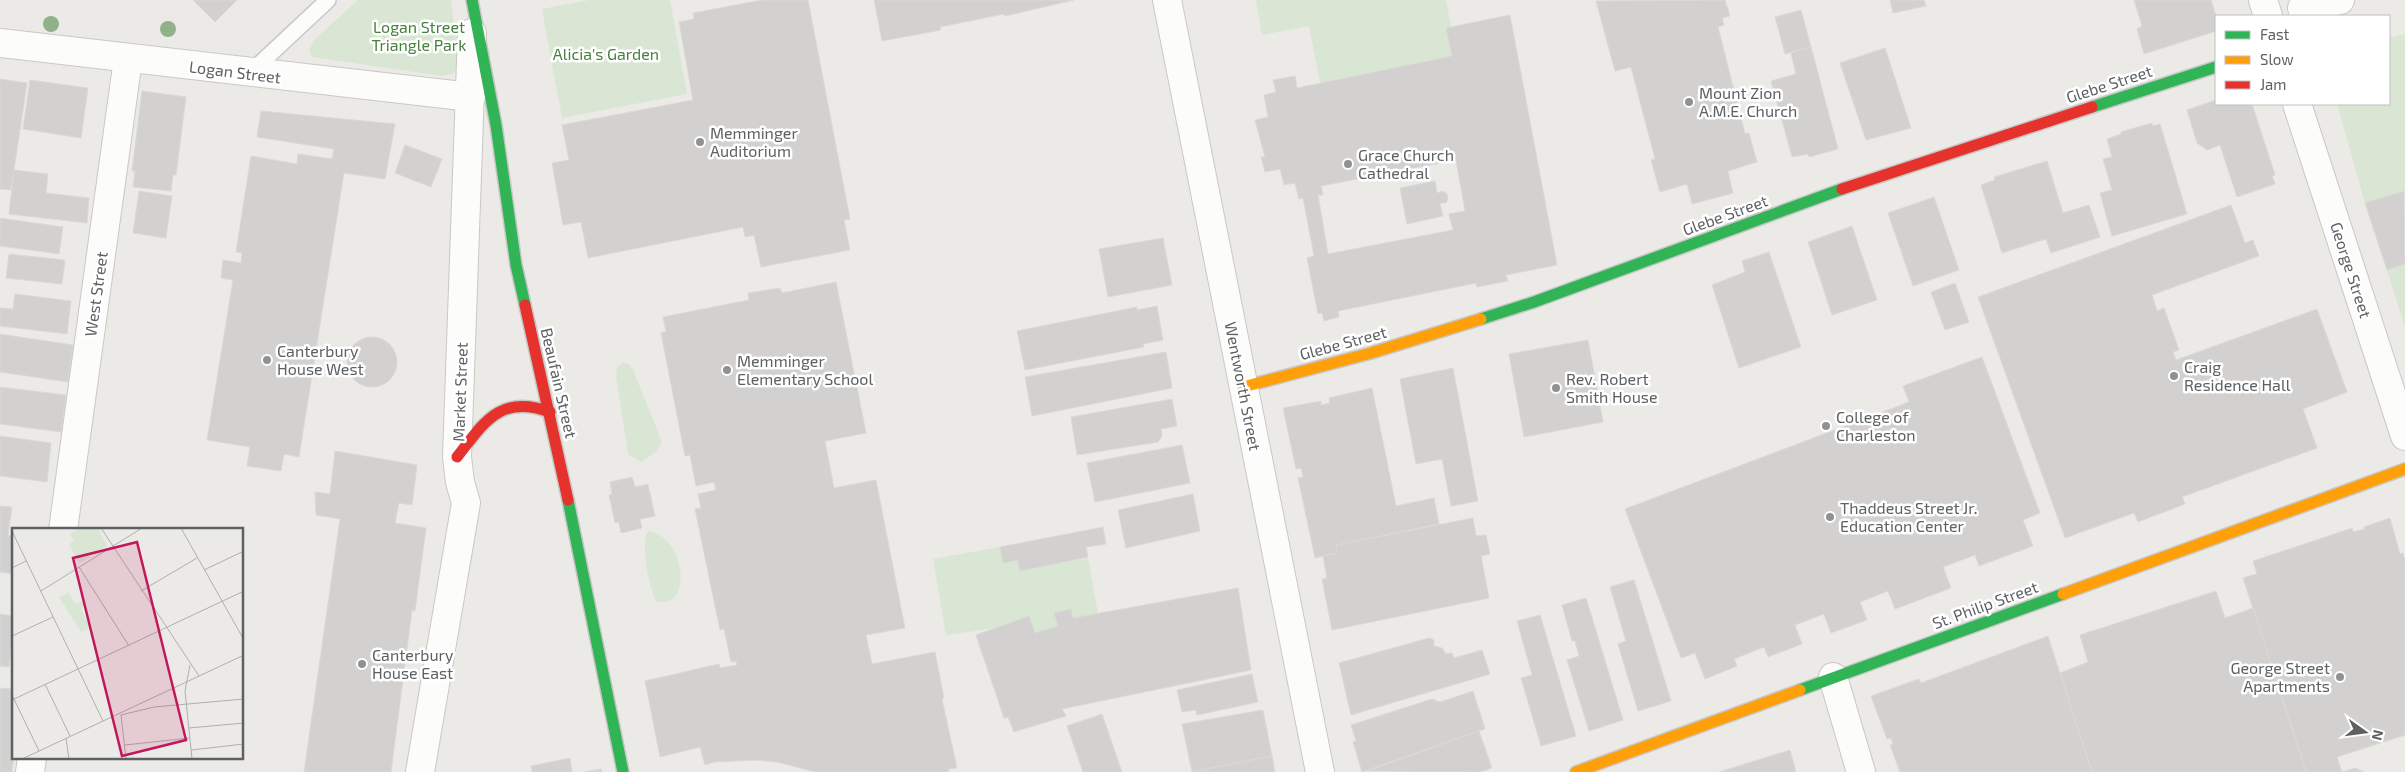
<svg xmlns="http://www.w3.org/2000/svg" width="2405" height="772" font-family="'Exo 2',sans-serif">
<style>
.green{fill:#d9e6d4}
.building{fill:#d3d1d0;stroke:#dbd9d6;fill-rule:evenodd}
.lines{fill:none;stroke-linecap:round;stroke-linejoin:round}
.lane-casing{stroke:#c8c8c7;stroke-width:18}
.street-casing{stroke:#c8c8c7;stroke-width:30}
.fast-casing{stroke:#c6c7c6;stroke-width:14}
.slow-casing{stroke:#c6c7c6;stroke-width:14}
.jam-casing{stroke:#c6c7c6;stroke-width:14}
.lane{stroke:#fcfcfb;stroke-width:15}
.street{stroke:#fcfcfb;stroke-width:28}
.fast{stroke:#30b455;stroke-width:11}
.slow{stroke:#ff9f0a;stroke-width:11}
.jam{stroke:#e5322d;stroke-width:11}
.tree{fill:#91b18a}
.poi-dot{fill:#8f9192;stroke:#fff;stroke-width:2}
.labels{text-anchor:middle;stroke-width:5;stroke-linejoin:round;paint-order:stroke}
.park-label{font-size:16px;fill:#46823e;stroke:#fff}
.street-label{font-size:16px;fill:#5d6164;stroke:#fff}
.poi-label{font-size:16px;fill:#5d6164;stroke:#fff;text-anchor:start}
.inset-road{fill:none;stroke:#afafaf;stroke-width:1}
.view{fill:#c2185b;fill-opacity:0.15;stroke:#c2185b;stroke-width:2.5}
.inset-edge{fill:none;stroke:#5d6164;stroke-width:2.5}
</style>
<rect width="100%" height="100%" fill="#eceae7"/>
<g class="green">
<path d="M358,0H451L459,64L454,73L442,76L312,57L309,51L313,41Z"/>
<path d="M589,0H670L687,94L562,118L542,9Z"/>
<path d="M1256,0H1446L1451,27L1446,29L1452,56L1320,83L1309,26L1262,35Z"/>
<path d="M2405,34V194L2403,191L2365,203L2337,104H2389V38Z"/>
<path d="M2405,264V327L2387,270Z"/>
<path d="M623,363L629,364L633,370L662,442L656,452L641,462L628,454L616,376L617,367Z"/>
<path d="M648,531C689,538 691,613 656,601C649,589 640,543 648,531Z"/>
<path d="M1016,544L1020,570L1088,558L1098,613L1073,618L1054,613L1058,626L1035,633L1029,616L996,628L946,635L933,559Z"/>
</g>
<g class="building">
<path d="M193,0H237L215,22Z"/>
<path d="M762,0H808L850,219L844,220L850,250L761,267L754,235L745,237L743,227L588,258L581,222L563,225L552,163L569,160L562,125L693,100L679,22L694,19L693,13Z"/>
<path d="M874,0H1074L1005,16L1004,14L940,27L941,30L882,41Z"/>
<path d="M1725,0L1730,16L1722,18L1724,25L1718,27L1745,134L1749,133L1757,162L1728,171L1733,193L1692,204L1687,184L1660,192L1651,160L1655,159L1631,67L1615,71L1596,1Z"/>
<path d="M1890,0H1924L1926,6L1893,13Z"/>
<path d="M2134,0H2211L2216,16V31L2144,54L2137,29L2142,26Z"/>
<path d="M1801,10L1811,47L1785,54L1775,17Z"/>
<path d="M1510,15L1557,265L1506,275L1508,281L1477,287L1476,283L1338,311L1339,317L1324,321L1322,313L1318,314L1307,258L1314,256L1303,198L1299,199L1295,183L1284,185L1280,169L1265,172L1261,157H1265L1255,120L1268,117L1264,95L1276,92L1273,80L1295,76L1297,88L1452,56L1446,28ZM1456,160L1465,211L1449,214L1453,230L1328,254L1318,195H1323L1321,186Z"/>
<path d="M1811,47L1838,149L1809,157L1808,154L1792,157L1771,81L1796,74L1791,53Z"/>
<path d="M1885,48L1911,128L1866,140L1840,63Z"/>
<path d="M0,79L27,83L11,190L0,189Z"/>
<path d="M30,80L88,88L81,138L23,129Z"/>
<path d="M142,91L186,97L176,175H173L171,191L133,187L135,171H132Z"/>
<path d="M2216,100V104H2252L2275,175L2272,176L2275,184L2237,197L2220,145L2207,150L2197,143L2187,110Z"/>
<path d="M261,111L395,124L385,179L344,173L299,457L284,454L281,471L247,466L250,447L207,440L233,280L221,278L223,260L241,263L242,253L236,252L251,156L297,164L298,154L332,159L334,149L257,137Z"/>
<path d="M2152,123L2153,126L2160,124L2187,214L2112,236L2100,193L2112,190L2103,159L2112,157L2107,139L2121,134V132Z"/>
<path d="M405,145L442,159L431,187L395,173Z"/>
<path d="M2047,161L2063,213L2089,205L2100,237L2051,253L2046,239L2002,253L1981,185L1995,180L1994,177Z"/>
<path d="M14,170L48,174L46,193L89,198L87,223L9,214Z"/>
<path d="M1435,181L1437,193L1443,191L1447,194L1448,199L1446,203H1440L1443,216L1407,224L1400,188Z"/>
<path d="M139,191L172,196L166,238L133,233Z"/>
<path d="M2404,191L2405,264L2387,270L2365,203Z"/>
<path d="M1934,197L1959,270L1913,286L1888,213Z"/>
<path d="M2231,205L2245,243L2253,240L2259,256L2152,295L2157,311L2164,308L2179,350L2173,352L2176,360L2317,309L2347,392L2303,409L2317,448L2182,497L2185,504L2138,522L2134,513L2065,538L1978,297Z"/>
<path d="M0,218L63,227L59,254L0,246Z"/>
<path d="M1852,226L1877,300L1832,315L1808,242Z"/>
<path d="M1163,238L1172,285L1108,297L1099,249Z"/>
<path d="M1769,252L1801,347L1739,368L1712,285L1745,272L1742,261Z"/>
<path d="M9,254L65,260L62,284L6,278Z"/>
<path d="M836,282L866,433L825,441L834,488L876,480L905,628L866,635L872,664L935,652L944,698L942,699L957,768L948,769L949,772H815L777,762L754,760L715,762L705,765L700,747L660,757L645,681L719,664L720,668L737,665L736,661L731,662L724,629L720,630L695,509L701,508L698,494L716,490L714,482L696,486L690,455L685,456L661,333L666,332L663,317L749,300L748,293L780,288L782,293Z"/>
<path d="M1955,283L1969,322L1945,330L1931,292Z"/>
<path d="M15,294L71,301L67,334L0,326V308L13,309Z"/>
<path d="M1157,306L1163,340L1143,344L1144,347L1025,370L1017,331L1137,307V310Z"/>
<path d="M0,334L73,345L68,382L0,372Z"/>
<circle cx="372" cy="362" r="25"/>
<path d="M1588,340L1603,422L1524,437L1509,354Z"/>
<path d="M1166,352L1172,388L1032,416L1025,377Z"/>
<path d="M1982,357L2040,513L2023,520L2033,546L1979,566L1975,555L1943,567L1951,588L1895,609L1888,591L1860,602L1867,620L1831,633L1824,614L1795,625L1802,644L1768,657L1764,647L1734,659L1737,666L1705,679L1695,653L1681,658L1625,509L1909,402L1903,386Z"/>
<path d="M1453,368L1478,501L1451,506L1442,459L1416,464L1400,379Z"/>
<path d="M0,387L66,395L61,432L0,424Z"/>
<path d="M1372,388L1396,506L1434,498L1439,524L1336,545L1337,553L1315,558L1298,478L1303,477L1301,468L1296,469L1283,408L1321,401V405L1330,403L1329,398Z"/>
<path d="M1172,399L1177,426L1161,429L1162,436L1158,442L1077,455L1071,417Z"/>
<path d="M0,436L51,443L47,482L0,476Z"/>
<path d="M1182,445L1190,483L1095,502L1087,463Z"/>
<path d="M335,451L417,465L412,505L399,503L395,523L426,528L415,611L412,610L391,772H304L340,519L316,515L315,492L330,494Z"/>
<path d="M632,477L635,487L648,484L655,516L640,519L642,528L621,533L619,522L615,523L609,495L612,494L610,482Z"/>
<path d="M1193,494L1200,531L1126,548L1118,510Z"/>
<path d="M0,506L12,507L8,535L14,536V574L0,572Z"/>
<path d="M1473,518L1476,536L1486,535L1490,554L1481,556L1489,598L1332,630L1322,579L1327,578L1323,556L1337,553L1336,545Z"/>
<path d="M2390,518L2400,554L2403,553L2405,561V735L2337,757L2342,772L2355,768L2364,772H2306L2243,578L2257,574L2253,561L2352,528L2353,532L2365,529L2364,527Z"/>
<path d="M1103,527L1106,544L1086,547L1088,557L1020,571L1018,560L1003,563L1000,547Z"/>
<path d="M1634,580L1671,701L1638,711L1618,644L1626,641L1610,587Z"/>
<path d="M1238,588L1251,670L1062,709L1066,716L1014,732L1008,717L1004,718L976,635L1029,616L1035,633L1058,626L1054,613L1071,609L1073,618Z"/>
<path d="M2216,591L2225,618L2253,608L2306,772H2092L2060,673L2088,662L2080,635Z"/>
<path d="M1586,598L1623,720L1589,731L1567,660L1579,656L1575,641H1572L1562,605Z"/>
<path d="M0,614L14,616L9,667L0,666Z"/>
<path d="M1540,615L1576,736L1541,746L1521,678L1532,675L1517,621Z"/>
<path d="M2048,636L2092,772H1900L1890,745L1893,744L1891,738L1887,739L1871,696L1919,679L1921,683Z"/>
<path d="M1429,638L1434,640V646L1442,648L1446,654L1452,653L1454,658L1482,650L1490,674L1351,715L1339,663Z"/>
<path d="M1252,674L1258,702L1197,715L1196,710L1182,712L1177,690Z"/>
<path d="M0,688L14,689V755L12,772H0Z"/>
<path d="M1473,691L1485,729L1362,772L1353,742L1356,741L1351,725L1432,699L1440,702Z"/>
<path d="M1263,710L1272,756L1192,772L1182,724Z"/>
<path d="M1102,714L1122,772H1083L1067,726Z"/>
<path d="M1479,731L1492,768L1480,772L1367,771Z"/>
<path d="M1790,750L1796,772H1719Z"/>
<path d="M1272,756L1275,772H1192Z"/>
<path d="M570,758L572,772H532L531,766Z"/>
<path d="M601,769L602,772H584Z"/>
</g>
<g class="lines">
<g class="lane-casing">
<path id="lane" d="M251,72L328,0"/>
</g>
<g class="street-casing">
<g id="street">
<path d="M1167,0L1320,772"/>
<path d="M2263,0L2268,16"/>
<path d="M2302,8L2340,0"/>
<path d="M0,43L471,97"/>
<path d="M2297,104L2405,436"/>
<path d="M63,530L128,59"/>
<path d="M1833,677L1861,772"/>
<path d="M30,772L32,758"/>
<path d="M420,772L466,503L460,482L457,457L472,33"/>
</g>
</g>
<g class="fast-casing">
<g id="fast">
<path d="M472,0L496,125L516,265L525,305"/>
<path d="M2092,107L2216,67"/>
<path d="M1481,319L1534,302L1842,189"/>
<path d="M568,500L623,772"/>
<path d="M1800,690L2063,594"/>
</g>
</g>
<g class="slow-casing">
<g id="slow">
<path d="M1243,387L1371,353L1481,319"/>
<path d="M2063,594L2405,469"/>
<path d="M1576,772L1800,690"/>
</g>
</g>
<g class="jam-casing">
<g id="jam">
<path d="M1842,189L2092,107"/>
<path d="M525,305L568,500"/>
<path d="M457,457C485,421 501,394 550,412"/>
</g>
</g>
<use href="#lane" class="lane"/>
<use href="#street" class="street"/>
<use href="#fast" class="fast"/>
<use href="#slow" class="slow"/>
<use href="#jam" class="jam"/>
</g>
<g class="tree">
<circle cx="51" cy="24" r="8"/>
<circle cx="168" cy="29" r="8"/>
</g>
<g class="poi-dot">
<circle cx="1689" cy="102" r="5"/>
<circle cx="700" cy="142" r="5"/>
<circle cx="1348" cy="164" r="5"/>
<circle cx="267" cy="360" r="5"/>
<circle cx="727" cy="370" r="5"/>
<circle cx="2174" cy="376" r="5"/>
<circle cx="1556" cy="388" r="5"/>
<circle cx="1826" cy="426" r="5"/>
<circle cx="1830" cy="517" r="5"/>
<circle cx="362" cy="664" r="5"/>
<circle cx="2340" cy="677" r="5"/>
</g>
<g class="labels">
<g class="park-label">
<text x="419" y="33">Logan Street<tspan x="419" dy="18">Triangle Park</tspan></text>
<text x="606" y="60">Alicia's Garden</text>
</g>
<g class="street-label">
<text transform="translate(235 72) rotate(7)" y="6">Logan Street</text>
<text transform="translate(2109 84) rotate(-18)" y="6">Glebe Street</text>
<text transform="translate(1725 215) rotate(-20)" y="6">Glebe Street</text>
<text transform="translate(2351 270) rotate(72)" y="6">George Street</text>
<text transform="translate(96 294) rotate(-82)" y="6">West Street</text>
<text transform="translate(1343 343) rotate(-15)" y="6">Glebe Street</text>
<text transform="translate(559 383) rotate(77)" y="6">Beaufain Street</text>
<text transform="translate(1243 386) rotate(79)" y="6">Wentworth Street</text>
<text transform="translate(460 392) rotate(-88)" y="6">Market Street</text>
<text transform="translate(1985 605) rotate(-20)" y="6">St. Philip Street</text>
</g>
<g class="poi-label">
<text x="1699" y="99">Mount Zion<tspan x="1699" dy="18">A.M.E. Church</tspan></text>
<text x="710" y="139">Memminger<tspan x="710" dy="18">Auditorium</tspan></text>
<text x="1358" y="161">Grace Church<tspan x="1358" dy="18">Cathedral</tspan></text>
<text x="277" y="357">Canterbury<tspan x="277" dy="18">House West</tspan></text>
<text x="737" y="367">Memminger<tspan x="737" dy="18">Elementary School</tspan></text>
<text x="2184" y="373">Craig<tspan x="2184" dy="18">Residence Hall</tspan></text>
<text x="1566" y="385">Rev. Robert<tspan x="1566" dy="18">Smith House</tspan></text>
<text x="1836" y="423">College of<tspan x="1836" dy="18">Charleston</tspan></text>
<text x="1840" y="514">Thaddeus Street Jr.<tspan x="1840" dy="18">Education Center</tspan></text>
<text x="372" y="661">Canterbury<tspan x="372" dy="18">House East</tspan></text>
<text x="2330" y="674" text-anchor="end">George Street<tspan x="2330" dy="18">Apartments</tspan></text>
</g>
</g>
<g transform="translate(12 528)">
<rect width="231" height="231" fill="#eceae7"/>
<path d="M67,0H86L95,18L83,25L81,23L77,26L78,29L67,35L57,16L62,13L58,6ZM57,64L63,76L70,73L73,78L69,80L78,100L69,104L47,69Z" fill="#d9e6d4"/>
<path class="inset-road" d="M89,0L187,148M169,0L232,112M0,3L91,193M67,39L117,118M0,40L14,33M192,42L232,23M29,63L130,0M129,63L185,30M0,108L41,89M178,137L173,163L180,231M33,156L58,208M0,167L27,223M0,172L232,63M109,187L142,179L232,171M109,187L114,231M177,200L232,195M54,210L57,231M113,217L178,210M179,222L232,216M10,231L232,127"/>
<path class="view" d="M125,14L174,212L110,228L61,30Z"/>
<rect width="231" height="231" class="inset-edge"/>
</g>
<rect x="2215" y="15" width="175" height="90" fill="#ffffff" stroke="#bec0c1"/>
<rect x="2225" y="31" width="25" height="8" fill="#30b455" stroke="#bec0c1"/>
<text x="2260" y="40" font-size="15" fill="#5d6164">Fast</text>
<rect x="2225" y="56" width="25" height="8" fill="#ff9f0a" stroke="#bec0c1"/>
<text x="2260" y="65" font-size="15" fill="#5d6164">Slow</text>
<rect x="2225" y="81" width="25" height="8" fill="#e5322d" stroke="#bec0c1"/>
<text x="2260" y="90" font-size="15" fill="#5d6164">Jam</text>
<g transform="translate(2365 732) rotate(104)" stroke="#ffffff" stroke-width="4" paint-order="stroke">
<path d="M0-4L9 19L0 12L-9 19Z" fill="#5d6164"/>
<text y="-8" font-size="14" font-weight="bold" text-anchor="middle" fill="#5d6164">N</text>
</g>
</svg>
